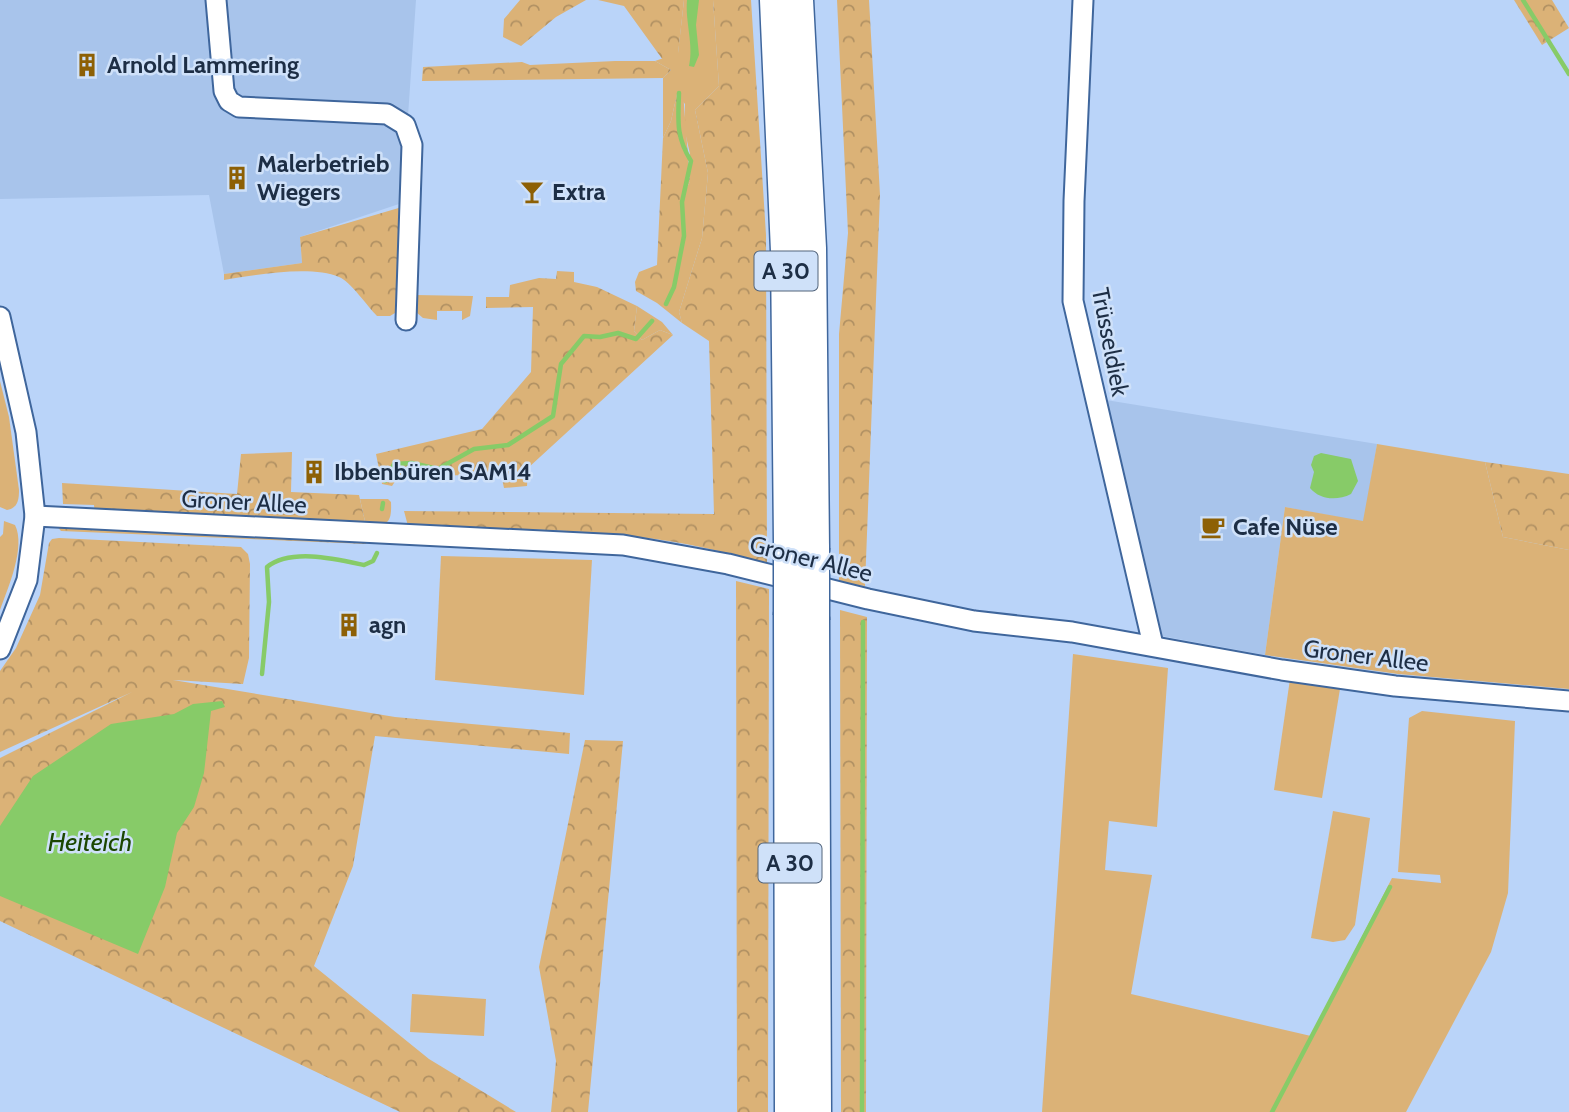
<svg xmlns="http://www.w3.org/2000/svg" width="1569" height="1112" font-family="Cabin,sans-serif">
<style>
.built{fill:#a8c4eb}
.grass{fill:#dbb277}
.forest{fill:url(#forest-crowns)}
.water{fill:#87cb68}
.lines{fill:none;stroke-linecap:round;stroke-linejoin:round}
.stream{stroke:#87cb68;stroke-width:4.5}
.minor-casing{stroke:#3f669c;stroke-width:23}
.highway-casing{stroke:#3f669c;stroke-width:33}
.minor{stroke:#fff;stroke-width:19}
.highway{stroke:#fff;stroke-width:30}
.highway-bridge-casing{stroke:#3f669c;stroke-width:33;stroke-linecap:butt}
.highway-bridge{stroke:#fff;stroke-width:30}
.labels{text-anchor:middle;stroke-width:5;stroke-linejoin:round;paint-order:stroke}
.shield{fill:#cfe1f9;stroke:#52647b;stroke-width:2}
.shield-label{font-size:23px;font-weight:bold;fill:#1d2e45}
.poi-label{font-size:24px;font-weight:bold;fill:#1d2e45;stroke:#cfe1f9;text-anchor:start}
.street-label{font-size:24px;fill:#1d2e45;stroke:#cfe1f9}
.water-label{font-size:26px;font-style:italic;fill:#1b4600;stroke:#cfe1f9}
</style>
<defs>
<pattern id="forest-crowns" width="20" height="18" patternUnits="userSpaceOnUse" patternTransform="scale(1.75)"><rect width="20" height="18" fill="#dbb277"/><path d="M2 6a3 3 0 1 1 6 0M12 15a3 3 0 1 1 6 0" fill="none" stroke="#b19163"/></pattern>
</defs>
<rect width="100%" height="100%" fill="#bad4f9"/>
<g class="built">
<path d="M0,0H416L402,203L300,237L302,263L224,274L209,195L0,199Z"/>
<path d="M1106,400L1377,444L1364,522L1285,507L1265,655L1162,636Z"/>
</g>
<g class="grass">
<path d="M684,0H713L719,86L695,110L708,173L702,238L679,312L682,323L657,303L662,302L681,197L690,182V154L685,132V104L677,94L671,121L663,138V78L671,70L655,61L678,53Z"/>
<path d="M637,306L662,322L673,335L660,330L642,340L634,331Z"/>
<path d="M0,381L9,417L19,490C19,499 18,508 7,510L0,507Z"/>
<path d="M1377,444L1485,462L1503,537L1569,550V689L1398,674L1265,655L1285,507L1363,521Z"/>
<path d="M360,499H388L391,502C392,525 387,525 366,526Z"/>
<path d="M4,521L15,525C26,547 8,588 0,610V537L3,534Z"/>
<path d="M441,556L592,560L584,695L435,680Z"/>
<path d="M1073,654L1168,668L1157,827L1109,821L1105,870L1152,875L1131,994L1311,1036L1392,878L1441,883L1440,875L1398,872L1409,718L1422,711L1515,721L1508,893L1491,952L1406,1112H1042Z"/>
<path d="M1290,679L1340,689L1322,798L1274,790Z"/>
<path d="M1333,811L1370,818L1355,925L1345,940L1333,942L1311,938Z"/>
<path d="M412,994L486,999L484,1036L410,1032Z"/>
</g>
<g class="forest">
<path d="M520,0H586L556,17L521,46L503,37L504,19Z"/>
<path d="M598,0H684L678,54L663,60L624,6Z"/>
<path d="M713,0H751L766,235L767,566C657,525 525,531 408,526L404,511L714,514L709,341L682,323L679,312L702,238L708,173L695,110L719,86Z"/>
<path d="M837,0H869L880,195L865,586L839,582V334L848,233Z"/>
<path d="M1514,0H1552L1569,28L1542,45Z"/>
<path d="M615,61H655L671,70L663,78L422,81L423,67L522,62L530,65Z"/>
<path d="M683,92L690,182L681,197V236L670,282L662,303H657L636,291L635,282L639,272L657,265L663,138L671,121L677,94Z"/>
<path d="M402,207L395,313L390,316H377C368,307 350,281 339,277C311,265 254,275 224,280V274L302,263L300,237Z"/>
<path d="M557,271L574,272V282L597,287L637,306L634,331L642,340L660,330L673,335L528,468L527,486L504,488L501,474L398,477L392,486L382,484L376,454L482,429L531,372L533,307L486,308V297H509L510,285L539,278L556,279Z"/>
<path d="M415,295L473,296L470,316L462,320V311H437V320L423,318L416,312Z"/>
<path d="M292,452L291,492L359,495L366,526L95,515L94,505L63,504L62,483L237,494L241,454Z"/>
<path d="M1485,462L1569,474V550L1503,537Z"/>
<path d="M55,524L365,537L366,544L61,531Z"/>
<path d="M59,538L241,547L248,554L250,564L249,658L243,684L173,680L395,717L570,733L569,754L375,736L353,866L314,966L429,1059L516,1112H400L0,921V758L132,692L0,752V671L16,648L40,595L49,543L52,539Z"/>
<path d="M736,581L769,589L768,1112H737Z"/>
<path d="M840,610L867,617L866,1112H841Z"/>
<path d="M585,740L623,741L588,1112H551L556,1061L539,967Z"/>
</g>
<g class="water">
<path d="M687,0H699L696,25L699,55L694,67L689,66C694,45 685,22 687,0Z"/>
<path d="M1321,453L1351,459L1358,481L1351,494C1337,501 1320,500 1310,488L1314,472L1311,465L1314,456Z"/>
<path d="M222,701L225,707L211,711L204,773L194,807L177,833L165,887L138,954L0,896V826L33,776L111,724L174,714L193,704Z"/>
</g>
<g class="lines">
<g class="stream">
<path d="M1523,0L1569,74"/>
<path d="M666,304L674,287L684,236L682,202L691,161C676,137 678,121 679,93"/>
<path d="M385,481L394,464L412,463L438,469L474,449L508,445L553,416L561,364L584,336L600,337L618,333L636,339L652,321"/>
<path d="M382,509L383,503"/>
<path d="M262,674L269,602L267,567C291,548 336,559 364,565L373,561L377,553"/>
<path d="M862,1112L863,622"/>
<path d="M1272,1112L1390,887"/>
</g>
<g class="minor-casing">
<g id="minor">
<path d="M216,0L224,91L229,101L239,107L387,114L405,125L412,145L406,320"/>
<path d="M1083,0L1074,201L1073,301L1153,645"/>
<path d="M0,317L26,432L35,516L27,580L0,649"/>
<path d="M35,516L623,545L728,564L868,599L974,621L1072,632L1282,670L1395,686L1569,701"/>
</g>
</g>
<g class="highway-casing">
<g id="highway">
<path d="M775,0L786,251L789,543"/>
<path d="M798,0L811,248L814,548"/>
<path d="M789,615L790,1112"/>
<path d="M814,620L816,1112"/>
</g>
</g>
<use href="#minor" class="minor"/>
<use href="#highway" class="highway"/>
<g class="highway-bridge-casing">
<g id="highway-bridge">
<path d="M789,543V615"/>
<path d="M814,548V620"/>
</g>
</g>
<use href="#highway-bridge" class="highway-bridge"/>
</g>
<defs>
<g id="building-bare" transform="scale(1.89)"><path d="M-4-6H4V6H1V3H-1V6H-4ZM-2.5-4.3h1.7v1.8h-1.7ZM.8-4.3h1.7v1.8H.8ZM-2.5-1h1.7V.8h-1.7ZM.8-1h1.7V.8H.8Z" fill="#8d6005" stroke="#cfe1f9" stroke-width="2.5" paint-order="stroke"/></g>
<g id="bar-bare" transform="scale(1.89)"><path d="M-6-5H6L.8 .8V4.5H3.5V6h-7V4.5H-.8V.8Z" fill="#8d6005" stroke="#cfe1f9" stroke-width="2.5" paint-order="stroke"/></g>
<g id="cafe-bare" transform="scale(1.89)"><path d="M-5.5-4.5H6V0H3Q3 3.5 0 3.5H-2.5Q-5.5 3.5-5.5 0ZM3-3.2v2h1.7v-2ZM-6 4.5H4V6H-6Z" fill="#8d6005" stroke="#cfe1f9" stroke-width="2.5" paint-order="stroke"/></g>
</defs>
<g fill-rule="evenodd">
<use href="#building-bare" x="87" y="65"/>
<use href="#building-bare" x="237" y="178"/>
<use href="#bar-bare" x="532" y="192"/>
<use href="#building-bare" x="314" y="472"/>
<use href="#cafe-bare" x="1213" y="527"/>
<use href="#building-bare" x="349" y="625"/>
</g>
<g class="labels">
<g class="shield">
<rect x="754.5" y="251.5" width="63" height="39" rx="5"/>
<rect x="758.5" y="843.5" width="63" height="39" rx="5"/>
</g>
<g class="shield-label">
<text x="786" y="279">A 30</text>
<text x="790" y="871">A 30</text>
</g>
<g class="poi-label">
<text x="107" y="73">Arnold Lammering</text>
<text x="257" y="172">Malerbetrieb<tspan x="257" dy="28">Wiegers</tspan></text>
<text x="552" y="200">Extra</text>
<text x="334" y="480">Ibbenbüren SAM14</text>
<text x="1233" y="535">Cafe Nüse</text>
<text x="369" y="633">agn</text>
</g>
<g class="street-label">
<text transform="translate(1110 342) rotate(79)" y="8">Trüsseldiek</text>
<text transform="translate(244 502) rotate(3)" y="8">Groner Allee</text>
<text transform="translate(811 559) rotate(14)" y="8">Groner Allee</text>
<text transform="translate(1366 656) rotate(7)" y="8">Groner Allee</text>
</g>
<g class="water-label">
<text x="90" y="851">Heiteich</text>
</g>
</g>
</svg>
